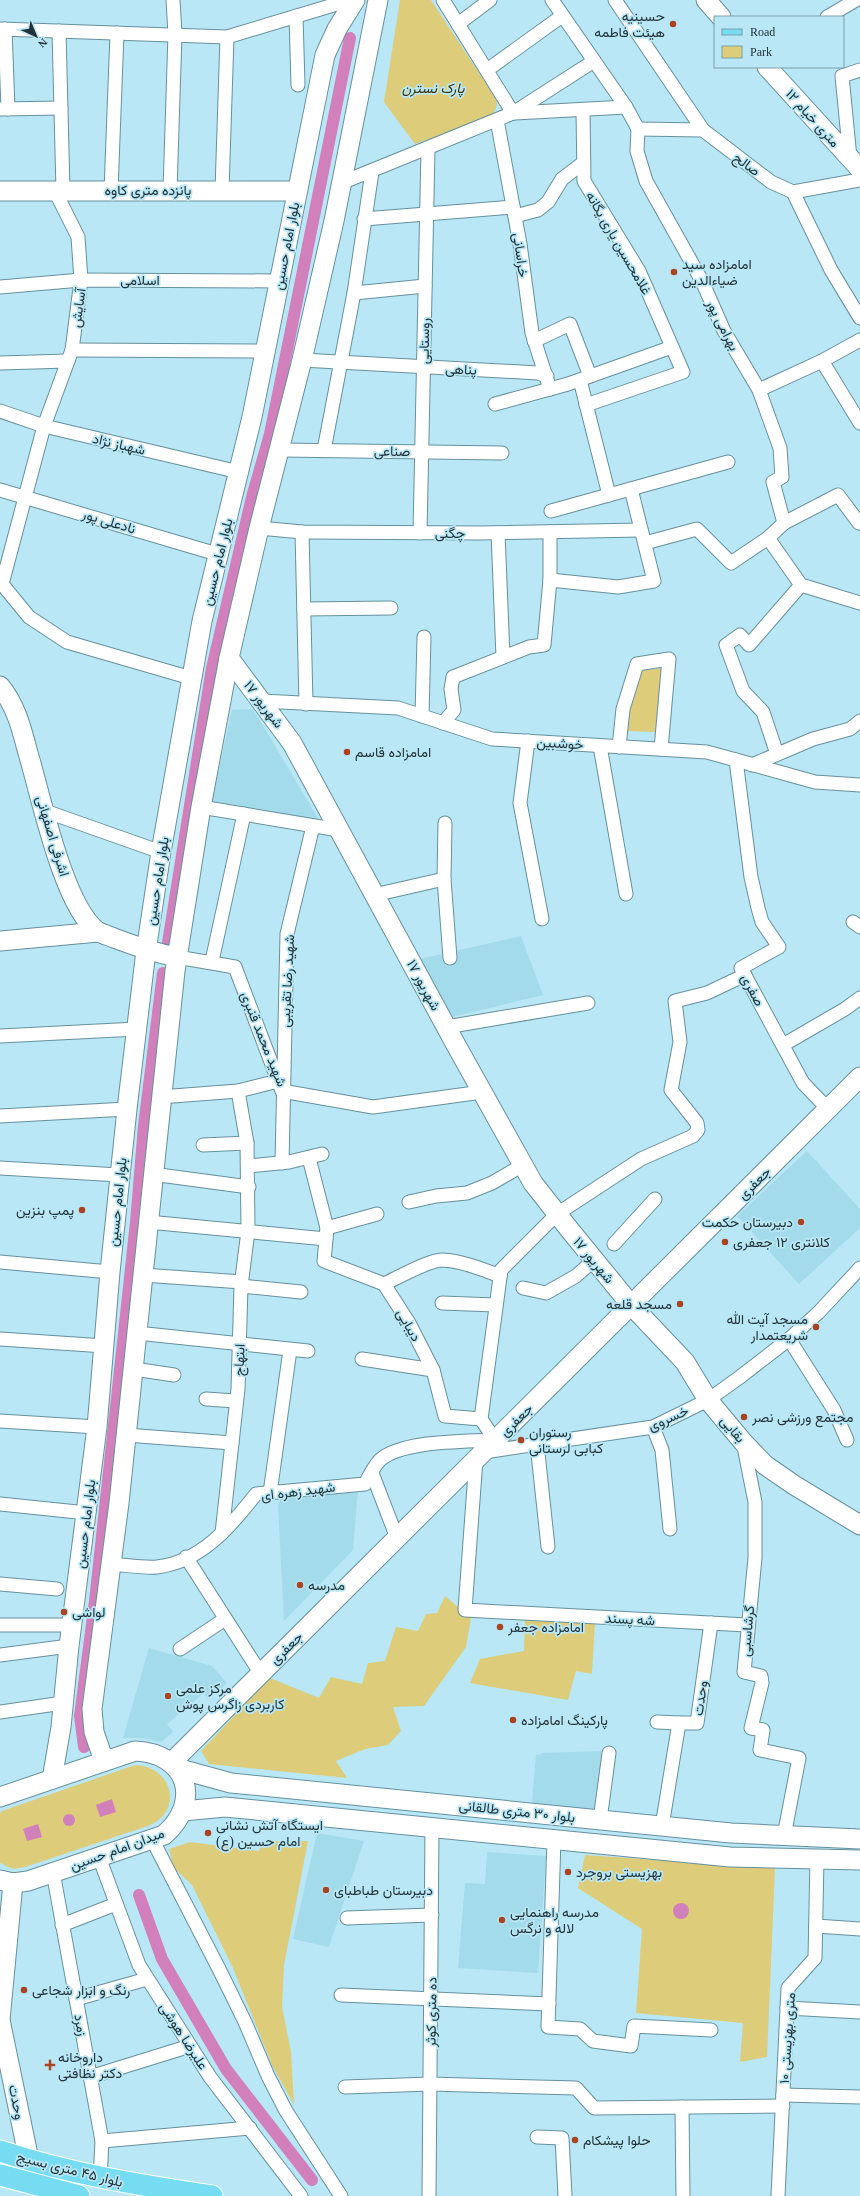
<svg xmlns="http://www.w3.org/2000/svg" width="860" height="2196" font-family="'Times New Roman',Vazirmatn,serif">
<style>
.built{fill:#a3dbea}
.green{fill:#ddcc7a}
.water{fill:#d180bb}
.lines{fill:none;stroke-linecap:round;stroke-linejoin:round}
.canal{stroke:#d180bb;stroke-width:12}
.street-casing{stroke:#65919d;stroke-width:15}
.secondary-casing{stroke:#65919d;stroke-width:21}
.primary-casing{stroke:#fff;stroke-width:23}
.street{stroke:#fff;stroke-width:13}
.secondary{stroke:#fff;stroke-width:19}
.primary{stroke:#76dcf1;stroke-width:21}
.poi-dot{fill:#aa4321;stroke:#b9e7f5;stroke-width:1.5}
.labels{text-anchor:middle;stroke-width:3.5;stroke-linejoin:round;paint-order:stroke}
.poi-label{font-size:14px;fill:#22343a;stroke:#b9e7f5;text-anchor:start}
.park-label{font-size:14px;font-style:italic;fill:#3c3305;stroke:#b9e7f5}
.street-label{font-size:14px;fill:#22343a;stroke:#b9e7f5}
</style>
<rect width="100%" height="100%" fill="#b9e7f5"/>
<g class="built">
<path d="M253,709L319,820L212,801L232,710Z"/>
<path d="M521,936L543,995L448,1018L420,959Z"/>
<path d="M807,1151L860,1209V1228L799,1284L737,1216Z"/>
<path d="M358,1490L353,1550L284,1621L278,1506L281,1498Z"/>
<path d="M149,1648L212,1666L227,1683L208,1699L204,1693L167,1724L173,1732L161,1742L143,1738H123Z"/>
<path d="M605,1751L599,1812L532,1803L536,1755L542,1754L541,1753Z"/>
<path d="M317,1833L364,1841L329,1947L293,1939Z"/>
<path d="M487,1852L546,1856L538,1973L458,1968L465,1883L485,1884Z"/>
</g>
<g class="green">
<path d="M400,0H431L497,100C497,106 496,111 492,114C474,127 436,136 415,144L384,102Z"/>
<path d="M664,668L655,732L626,731L630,703L639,671Z"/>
<path d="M445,1596L471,1618L466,1647L424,1706L393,1707L401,1731L388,1745L365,1749L336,1761L347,1778L209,1764L201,1751L270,1678L319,1698L331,1677L362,1684L368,1663L385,1661L396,1627L418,1631L426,1614L437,1613Z"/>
<path d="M525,1619L595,1622L592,1674L576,1671L568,1700L470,1683L480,1659L524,1651Z"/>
<path d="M135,1765C173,1766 184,1812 148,1826L25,1867L13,1869L0,1863V1813L2,1811Z"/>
<path d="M262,1841H308L284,1965L282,2007L291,2052L294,2105L272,2065L233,1968L192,1885L174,1868L169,1849L190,1842L259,1851Z"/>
<path d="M585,1855L775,1868L767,2057L740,2062L743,2023L636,2013L642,1929L578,1888Z"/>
</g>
<g class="water">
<path d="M112,1799L116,1812L100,1817L96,1805Z"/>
<circle cx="69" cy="1820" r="6"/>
<path d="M38,1824L42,1837L27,1841L23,1829Z"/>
<circle cx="681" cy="1911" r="8"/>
</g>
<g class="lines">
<g class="canal">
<path d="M167,949L212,668L252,497L270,434L350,38"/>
<path d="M84,1747L80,1716L95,1601L136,1222L144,1126L163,973"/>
<path d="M139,1895L162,1959L226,2069L312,2180"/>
</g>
<g class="street-casing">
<g id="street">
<path d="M443,0L513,113"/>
<path d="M552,0L626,107L638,129"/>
<path d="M615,0L703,130"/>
<path d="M296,16L298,85"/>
<path d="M827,17L856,0"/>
<path d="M458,24L490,0"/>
<path d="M0,29L227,37L350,0"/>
<path d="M5,29L8,109"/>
<path d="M59,31L63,191"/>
<path d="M487,70L562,16"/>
<path d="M1,109L61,108"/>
<path d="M583,110L584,181L639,271L683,372L586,405"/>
<path d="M515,113L626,107"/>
<path d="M497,120L520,244L532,333L550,389"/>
<path d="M638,129L637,151L646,181L702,281L724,331L759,390L780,448L782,477L773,482L784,523"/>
<path d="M638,129L703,130L771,182L793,192L860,180"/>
<path d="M850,158L842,76L860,70"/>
<path d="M341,183L513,113L594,61"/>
<path d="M170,190L175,34L173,0"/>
<path d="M222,190L227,37"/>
<path d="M55,191L78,237L81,280L72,350L44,426L2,584L29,617L67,642L191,678"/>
<path d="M111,191L117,33"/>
<path d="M793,192L831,270L860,318"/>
<path d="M515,216L538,210L548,202L562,179L583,163"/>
<path d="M364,219L513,207"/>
<path d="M0,287L81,280L279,281"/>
<path d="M354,293L425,286"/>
<path d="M534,341L570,324L590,376"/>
<path d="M72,350L265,351"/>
<path d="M302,360L538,373L547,376"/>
<path d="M822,361L860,423"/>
<path d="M0,363L68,361"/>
<path d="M580,380L609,495"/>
<path d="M759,390L822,361L860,340"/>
<path d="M495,404L568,384L672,347"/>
<path d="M0,411L44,426L239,472"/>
<path d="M281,450L502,453"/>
<path d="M324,450L354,293L372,172"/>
<path d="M0,490L217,554"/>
<path d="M551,511L728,462"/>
<path d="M259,528L302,532L480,533L641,530"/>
<path d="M302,532L306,704"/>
<path d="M420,533L428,149"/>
<path d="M498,533L503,657"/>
<path d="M768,538L801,585L860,603"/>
<path d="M645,543L697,529L731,563L768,538L784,523L838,495L859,523"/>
<path d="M550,580L618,587L654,581L631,489"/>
<path d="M304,609L391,608"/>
<path d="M262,701L398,708L492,739L707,752L815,782L860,785"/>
<path d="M422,716L424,637"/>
<path d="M443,723L454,710L451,689L453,677L529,647L544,645L550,580V532"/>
<path d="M528,741L520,803L542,919"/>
<path d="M600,746L626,894"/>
<path d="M619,747L623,709L637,664L669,659L661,749"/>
<path d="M777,754L763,712L743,691L726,645L740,635L749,645L801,585"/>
<path d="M736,760L751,877L758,908L762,922L779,947L741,968L803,1083L828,1109"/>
<path d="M752,765L813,739L850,729L860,721"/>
<path d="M201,807L339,830"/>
<path d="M45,811L161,852"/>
<path d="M445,823L444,879L450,958"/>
<path d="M374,895L444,879"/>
<path d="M853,922L860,927"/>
<path d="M177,957L235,967L282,1091L373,1107L482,1092"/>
<path d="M212,961L244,814"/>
<path d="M446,1027L588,1003"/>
<path d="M0,1036L137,1029"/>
<path d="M783,1045L845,1009L860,998"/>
<path d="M160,1097L238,1091L278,1081"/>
<path d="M0,1116L127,1109"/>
<path d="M203,1145L247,1143"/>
<path d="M282,1163L287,934L313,826"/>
<path d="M248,1166L289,1162L322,1154"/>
<path d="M0,1168L119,1175"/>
<path d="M152,1174L249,1187"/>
<path d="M409,1202L436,1196L467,1193L492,1183L523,1165"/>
<path d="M148,1222L326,1239L327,1228L309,1158"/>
<path d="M327,1228L377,1214"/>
<path d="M326,1239L324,1261L384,1284L409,1323L433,1370L445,1416L481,1419"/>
<path d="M614,1244L655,1199"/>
<path d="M0,1262L110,1272"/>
<path d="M143,1275L242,1282"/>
<path d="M384,1284C397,1278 429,1260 442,1260C462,1261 482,1269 500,1276"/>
<path d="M241,1286L301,1292"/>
<path d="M523,1288L546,1293L576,1276L594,1260"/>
<path d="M442,1303L495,1305"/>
<path d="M137,1333L308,1351"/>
<path d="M0,1339L105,1346"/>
<path d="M789,1339L834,1410L847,1440"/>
<path d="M362,1359L433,1370"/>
<path d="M134,1369L174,1375"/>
<path d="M206,1399L236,1401"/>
<path d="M481,1419L501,1270L557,1214L641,1159L693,1136L698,1130L697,1123L671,1090L680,1042L675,1001L707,993L745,975"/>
<path d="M481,1419L495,1440"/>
<path d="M0,1421L97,1427"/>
<path d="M653,1427L662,1450L670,1529"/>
<path d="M126,1435L232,1443"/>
<path d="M743,1442L755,1502V1558L744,1672L761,1676L762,1683L751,1728L763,1730L760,1750L799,1758L784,1836"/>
<path d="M537,1444L548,1547"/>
<path d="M484,1452L653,1427L708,1400L740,1377L789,1339L818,1313L860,1268"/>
<path d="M476,1459L465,1610L747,1625"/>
<path d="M372,1473L397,1538"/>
<path d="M270,1493L290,1350"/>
<path d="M0,1504L87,1513"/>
<path d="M222,1533L238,1389L241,1286L248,1231L247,1143L238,1091"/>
<path d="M186,1557L261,1674"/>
<path d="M111,1564C126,1565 142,1568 157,1567C201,1562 231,1526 256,1494L365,1484C369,1476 374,1466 380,1460C402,1440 466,1442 495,1440"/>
<path d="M0,1584L57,1589"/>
<path d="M0,1625H72"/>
<path d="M180,1649L225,1619"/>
<path d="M0,1655L69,1646"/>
<path d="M0,1712L63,1703"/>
<path d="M657,1722L679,1723"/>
<path d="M600,1820L609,1753"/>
<path d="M662,1826L679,1723H697L711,1623"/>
<path d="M152,1839L220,1971L245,2022L268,2076L286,2111L341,2196"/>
<path d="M554,1839L548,2027L580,2029L593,2041L631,2046L634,2026L711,2030"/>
<path d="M99,1857L139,1965L210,2077L301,2196"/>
<path d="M53,1872L102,2141L100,2179"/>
<path d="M347,1918L432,1915"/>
<path d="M62,1925L116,1904"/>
<path d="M816,1926L860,1929"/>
<path d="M341,1995L549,2004"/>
<path d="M76,1999L147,1979"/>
<path d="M787,2008L860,2012"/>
<path d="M90,2077L190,2046"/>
<path d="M345,2087L430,2084L576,2088L594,2108L783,2106"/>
<path d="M783,2095L860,2097"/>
<path d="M682,2107L683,2196"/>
<path d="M537,2137L562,2138L565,2196"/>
<path d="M102,2141L250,2128"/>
<path d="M429,2196L432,1827"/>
<path d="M778,2196L788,1988L815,1958L817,1859"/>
</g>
</g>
<g class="secondary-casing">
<g id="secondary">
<path d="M706,0L721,17"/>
<path d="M767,67L860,169"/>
<path d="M0,191H297"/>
<path d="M229,658L292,743L456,1045L533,1183L569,1229L631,1305L685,1362L708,1400L743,1442L765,1465L794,1485L860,1525"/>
<path d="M0,686C16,705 22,730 28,753C41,796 63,905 97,931C102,934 109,936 114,938C135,946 155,953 177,957"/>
<path d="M0,941L98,932"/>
<path d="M104,1761L94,1732L92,1709L119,1503L175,971L201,807L229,658L259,528L302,360L334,221L378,0"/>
<path d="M171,1763L860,1077"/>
<path d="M176,1768L231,1783L731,1833L860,1839"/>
<path d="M52,1779L61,1727L69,1646L97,1427L110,1272L127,1109L146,951L161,852L202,621L252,417L325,55L337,29L355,0"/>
<path d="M0,1797L135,1751C187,1753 203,1801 164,1835L28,1881L13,1883L0,1880"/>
<path d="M183,1811L225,1807L730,1857L860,1860"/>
<path d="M0,2020L29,2160"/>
<path d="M0,2020L13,1883"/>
</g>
</g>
<g class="primary-casing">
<g id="primary">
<path d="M0,2151C69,2174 140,2185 212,2196"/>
<path d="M0,2175L79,2196"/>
</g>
</g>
<use href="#street" class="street"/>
<use href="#secondary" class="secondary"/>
<use href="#primary" class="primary"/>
</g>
<g class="poi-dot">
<circle cx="673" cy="24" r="4"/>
<circle cx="674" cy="272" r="4"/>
<circle cx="347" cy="752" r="4"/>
<circle cx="82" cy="1210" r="4"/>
<circle cx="801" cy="1222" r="4"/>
<circle cx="725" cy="1242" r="4"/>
<circle cx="680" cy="1304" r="4"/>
<circle cx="816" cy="1327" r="4"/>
<circle cx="744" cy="1417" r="4"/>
<circle cx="521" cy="1440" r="4"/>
<circle cx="300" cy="1585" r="4"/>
<circle cx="64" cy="1612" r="4"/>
<circle cx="500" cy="1627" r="4"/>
<circle cx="168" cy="1696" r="4"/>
<circle cx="513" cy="1720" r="4"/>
<circle cx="208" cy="1833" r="4"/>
<circle cx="568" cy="1872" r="4"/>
<circle cx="326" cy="1890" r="4"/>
<circle cx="502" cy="1920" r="4"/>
<circle cx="24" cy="1990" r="4"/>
<path d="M48 2059h4v4h4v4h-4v4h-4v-4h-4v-4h4z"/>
<circle cx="575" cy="2140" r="4"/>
</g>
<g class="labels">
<g class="poi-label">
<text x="665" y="21" text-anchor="end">حسینیه<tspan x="665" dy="16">هیئت فاطمه</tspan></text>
<text x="682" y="269">امامزاده سید<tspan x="682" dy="16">ضیاءالدین</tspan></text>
<text x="355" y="757">امامزاده قاسم</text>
<text x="74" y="1215" text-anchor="end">پمپ بنزین</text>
<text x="793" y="1227" text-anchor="end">دبیرستان حکمت</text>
<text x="733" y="1247">کلانتری ۱۲ جعفری</text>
<text x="672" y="1309" text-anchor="end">مسجد قلعه</text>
<text x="808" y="1324" text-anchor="end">مسجد آیت الله<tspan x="808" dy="16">شریعتمدار</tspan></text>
<text x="752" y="1422">مجتمع ورزشی نصر</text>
<text x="529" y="1437">رستوران<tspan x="529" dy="16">کبابی لرستانی</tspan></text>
<text x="308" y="1590">مدرسه</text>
<text x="72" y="1617">لواشی</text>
<text x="508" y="1632">امامزاده جعفر</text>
<text x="176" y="1693">مرکز علمی<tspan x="176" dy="16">کاربردی زاگرس پوش</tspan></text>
<text x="521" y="1725">پارکینگ امامزاده</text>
<text x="216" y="1830">ایستگاه آتش نشانی<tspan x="216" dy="16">امام حسین (ع)</tspan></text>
<text x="576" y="1877">بهزیستی بروجرد</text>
<text x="334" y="1895">دبیرستان طباطبای</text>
<text x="510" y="1917">مدرسه راهنمایی<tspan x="510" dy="16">لاله و نرگس</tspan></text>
<text x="32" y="1995">رنگ و ابزار شجاعی</text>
<text x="58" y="2062">داروخانه<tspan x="58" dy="16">دکتر نظافتی</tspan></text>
<text x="583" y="2145">حلوا پیشکام</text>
</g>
<g class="park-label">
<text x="433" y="93">پارک نسترن</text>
</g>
<g class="street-label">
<text transform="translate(813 118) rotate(48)" y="5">۱۲ متری خیام</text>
<text transform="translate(747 164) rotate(36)" y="5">صالح</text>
<text x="148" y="195">پانزده متری کاوه</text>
<text transform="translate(619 243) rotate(60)" y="5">غلامحسین یاری یگانه</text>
<text transform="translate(286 246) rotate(-79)" y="5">بلوار امام حسین</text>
<text transform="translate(521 255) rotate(82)" y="5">خراسانی</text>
<text x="140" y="285">اسلامی</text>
<text transform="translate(78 308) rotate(-82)" y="5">آسایش</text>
<text transform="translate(723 325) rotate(63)" y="5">بهرامی پور</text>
<text transform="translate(424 341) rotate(-89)" y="5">روستایی</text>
<text transform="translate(461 369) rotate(3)" y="5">پناهی</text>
<text transform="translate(119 444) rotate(13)" y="5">شهباز نژاد</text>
<text transform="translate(392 451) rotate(1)" y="5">صناعی</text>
<text transform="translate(109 521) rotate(17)" y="5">نادعلی پور</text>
<text x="450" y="538">چگنی</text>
<text transform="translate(217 562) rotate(-76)" y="5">بلوار امام حسین</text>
<text transform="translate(264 704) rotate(53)" y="5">۱۷ شهریور</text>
<text transform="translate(560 743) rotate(3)" y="5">خوشبین</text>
<text transform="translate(53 836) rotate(73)" y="5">اشرفی اصفهانی</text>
<text transform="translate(157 881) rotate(-81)" y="5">بلوار امام حسین</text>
<text transform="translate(287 981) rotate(-87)" y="5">شهید رضا تقریبی</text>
<text transform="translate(424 985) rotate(62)" y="5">۱۷ شهریور</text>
<text transform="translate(753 990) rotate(62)" y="5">صفری</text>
<text transform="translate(264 1039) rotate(68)" y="5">شهید محمد قنبری</text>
<text transform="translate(754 1183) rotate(-45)" y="5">جعفری</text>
<text transform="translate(117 1202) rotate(-84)" y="5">بلوار امام حسین</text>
<text transform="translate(594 1260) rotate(50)" y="5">۱۷ شهریور</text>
<text transform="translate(409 1325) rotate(60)" y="5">دیبایی</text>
<text transform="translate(239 1360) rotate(-88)" y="5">ابتهاج</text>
<text transform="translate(668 1418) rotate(-24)" y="5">خسروی</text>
<text transform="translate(516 1420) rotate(-45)" y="5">جعفری</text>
<text transform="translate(733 1429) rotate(50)" y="5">بقایی</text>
<text transform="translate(298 1491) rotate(-7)" y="5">شهید زهره ای</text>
<text transform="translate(85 1524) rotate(-83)" y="5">بلوار امام حسین</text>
<text transform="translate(630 1619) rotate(3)" y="5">شه پسند</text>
<text transform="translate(747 1631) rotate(-85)" y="5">گرشاسبی</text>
<text transform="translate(286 1648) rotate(-45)" y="5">جعفری</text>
<text transform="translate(700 1698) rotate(-82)" y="5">وحدت</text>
<text transform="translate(517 1811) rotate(6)" y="5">بلوار ۳۰ متری طالقانی</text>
<text transform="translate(117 1849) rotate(-20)" y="5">میدان امام حسین</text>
<text transform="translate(431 2012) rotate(-89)" y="5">ده متری کوثر</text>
<text transform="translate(81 2025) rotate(80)" y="5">زمرد</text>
<text transform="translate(184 2036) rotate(57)" y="5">علیرضا هوشی</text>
<text transform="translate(787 2038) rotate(-86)" y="5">۱۰ متری بهزیستی</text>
<text transform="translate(17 2102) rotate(79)" y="5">وحدت</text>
<text transform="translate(70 2169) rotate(14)" y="5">بلوار ۴۵ متری بسیج</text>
</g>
</g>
<rect x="714" y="16" width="130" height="52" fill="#b9e7f5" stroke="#7d9faa"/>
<rect x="722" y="29" width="20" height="6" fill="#76dcf1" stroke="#7d9faa"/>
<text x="750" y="36" font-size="12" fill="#22343a">Road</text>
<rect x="722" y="46" width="20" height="12" fill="#ddcc7a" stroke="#7d9faa"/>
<text x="750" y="56" font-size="12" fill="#22343a">Park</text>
<g transform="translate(36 36) rotate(136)" stroke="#b9e7f5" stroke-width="3" paint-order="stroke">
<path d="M0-3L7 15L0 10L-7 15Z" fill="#22343a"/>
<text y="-6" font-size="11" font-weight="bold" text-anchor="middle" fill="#22343a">N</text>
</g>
</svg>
